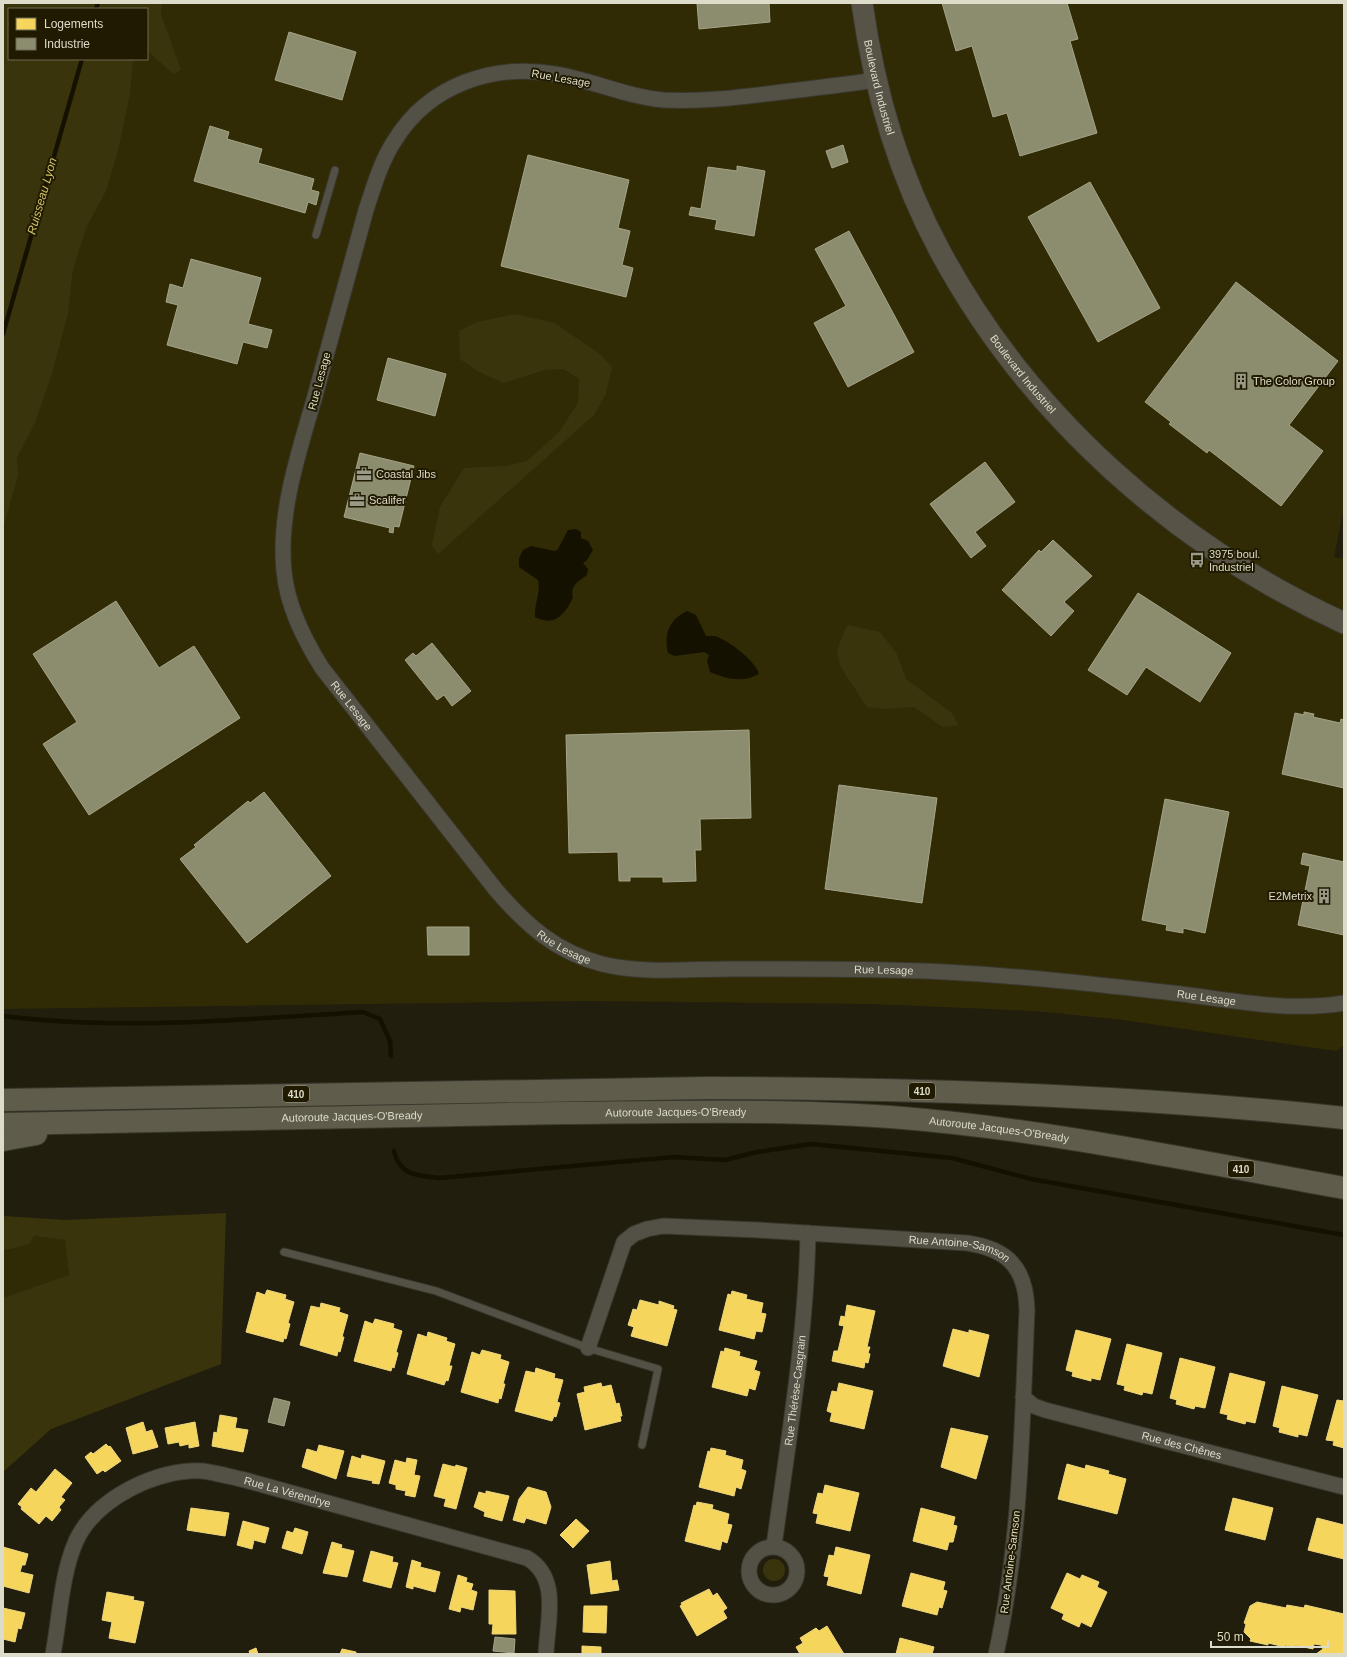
<svg xmlns="http://www.w3.org/2000/svg" width="1347" height="1657" font-family="Arial,sans-serif">
<style>
.built{fill:#312b05;fill-rule:evenodd}
.green{fill:#3a340d}
.water{fill:#151101}
.homes{fill:#f6d55c;stroke:#eed77d}
.industry{fill:#8c8c6e;stroke:#a4a489}
.lines{fill:none;stroke-linecap:round;stroke-linejoin:round}
.stream{stroke:#151101;stroke-width:4.5}
.lane-casing{stroke:#39372c;stroke-width:9}
.street-casing{stroke:#39372c;stroke-width:17}
.secondary-casing{stroke:#39372c;stroke-width:23}
.highway-casing{stroke:#39372c;stroke-width:24}
.lane{stroke:#535145;stroke-width:7}
.street{stroke:#535145;stroke-width:15}
.secondary{stroke:#575447;stroke-width:21}
.highway{stroke:#5f5c4c;stroke-width:22}
.labels{text-anchor:middle;stroke-width:4;stroke-linejoin:round;paint-order:stroke}
.shield{fill:#201b00;stroke:#a4a18d;stroke-width:1}
.shield-label{font-size:10px;font-weight:bold;fill:#dddbc9}
.street-label{font-size:11px;fill:#dddbc9;stroke:#201b00}
.poi-label{font-size:11px;fill:#dddbc9;stroke:#201b00;text-anchor:start}
.water-label{font-size:12px;font-style:italic;fill:#d3c466;stroke:#201b00}
</style>
<rect width="100%" height="100%" fill="#211e0e"/>
<g class="built">
<path d="M3,3H1344V508L1334,557L1344,559V1045L1336,1051L1123,1020L1036,1011L873,1004L585,1001L3,1009ZM9,9H147V59H9Z"/>
<path d="M34,1236L66,1240L69,1276L3,1298V1251L9,1250Z"/>
</g>
<g class="green">
<path d="M3,3H162L161,14L181,70L173,74L147,50V9H9V59H133L130,94L118,151L106,191L86,228L73,269L68,313L53,370L35,423L17,457L18,475L3,529Z"/>
<path d="M515,314L555,323L601,355L612,367L606,394L594,415L438,554L432,545L440,507L464,468L506,466L527,461L559,432L578,403L579,379L563,369L544,370L504,383L479,372L460,359L459,331L477,322Z"/>
<path d="M847,625L880,632L897,654L906,679L952,713L958,725L943,727L914,707L886,709L867,707L840,666L837,650Z"/>
<path d="M226,1213L221,1364L51,1429L3,1472V1298L69,1275L65,1240L34,1236L29,1244L3,1251V1216L64,1220Z"/>
<circle cx="774" cy="1570" r="11"/>
</g>
<g class="water">
<path d="M576,529L581,532V538L588,541L593,550L587,560L583,563L588,569L587,575C578,582 570,585 573,598C564,615 555,627 535,617C534,604 541,593 538,580L519,567V558L523,550L531,546L555,551L558,549L568,530Z"/>
<path d="M687,611L696,615L706,636C708,636 712,636 715,636C728,640 756,661 759,674C744,683 725,679 710,672L707,661L709,655L704,652L675,656L668,653C664,633 669,620 687,611Z"/>
</g>
<g class="homes">
<path d="M267,1290L286,1295L285,1299L294,1302L288,1323L290,1324L286,1339L284,1338L283,1342L246,1332L257,1292L265,1295Z"/>
<path d="M732,1291L747,1295L746,1299L763,1303L761,1313L766,1314L762,1332L756,1331L754,1339L719,1330L728,1294L731,1295Z"/>
<path d="M640,1300L659,1305V1301L674,1306L673,1309L677,1310L667,1346L631,1336L634,1327L628,1325L633,1309L637,1310Z"/>
<path d="M321,1303L340,1308L339,1312L348,1315L342,1337H344L340,1352L338,1351L337,1356L300,1345L311,1306L320,1308Z"/>
<path d="M847,1305L875,1311L867,1347H870L868,1353L870,1354L868,1363L865,1362L864,1368L832,1361L834,1351H838L844,1326L839,1325L841,1316L845,1317Z"/>
<path d="M375,1319L394,1324L393,1328L402,1331L396,1352L398,1353L394,1368L392,1367L391,1371L354,1361L365,1321L373,1324Z"/>
<path d="M953,1329L969,1333V1330L989,1335L979,1377L943,1366Z"/>
<path d="M1076,1330L1111,1339L1100,1380L1091,1378V1381L1072,1376L1073,1372L1066,1370Z"/>
<path d="M428,1332L447,1338L446,1341L455,1344L449,1366H452L448,1381L446,1380L444,1385L407,1374L418,1334L427,1337Z"/>
<path d="M1127,1344L1162,1353L1152,1394L1143,1392L1142,1395L1124,1390L1125,1386L1117,1384Z"/>
<path d="M725,1348L740,1352L739,1356L757,1361L754,1370L760,1372L755,1390L749,1388L747,1396L712,1387L721,1351L724,1352Z"/>
<path d="M482,1350L501,1355L500,1359L509,1362L503,1384H505L501,1399L499,1398L498,1403L461,1392L472,1352L480,1355Z"/>
<path d="M1180,1358L1215,1367L1205,1408L1195,1406L1194,1409L1176,1404L1177,1400L1170,1398Z"/>
<path d="M536,1368L555,1374L554,1378L563,1380L557,1402L560,1403L556,1417L554,1416L552,1421L515,1411L526,1371L535,1373Z"/>
<path d="M1230,1373L1265,1382L1255,1423L1246,1421L1245,1424L1227,1419L1228,1415L1220,1413Z"/>
<path d="M601,1383L602,1387L611,1385L616,1404L619,1403L622,1416H620L621,1421L585,1430L577,1394L585,1392L584,1387Z"/>
<path d="M839,1383L873,1391L864,1429L830,1421L832,1413L827,1411L832,1391L837,1392Z"/>
<path d="M1282,1386L1318,1395L1307,1436L1298,1434V1437L1279,1432L1280,1428L1273,1426Z"/>
<path d="M1337,1400L1344,1401V1448L1333,1445L1334,1441L1326,1440Z"/>
<path d="M220,1415L237,1418L235,1428L248,1430L243,1452L212,1446L214,1432L217,1433Z"/>
<path d="M143,1422L146,1432L152,1430L158,1447L133,1454L126,1428Z"/>
<path d="M195,1422L199,1446L189,1448V1444L180,1446L179,1442L168,1444L165,1428Z"/>
<path d="M951,1428L988,1436L976,1479L941,1467Z"/>
<path d="M106,1444L109,1447L110,1446L121,1461L105,1472L103,1470L97,1474L85,1457L91,1452L93,1454Z"/>
<path d="M319,1445L344,1451L336,1479L302,1467L307,1449L317,1452Z"/>
<path d="M711,1448L726,1451L725,1455L743,1460L741,1469L746,1471L741,1489L736,1487L734,1496L699,1487L708,1451L710,1452Z"/>
<path d="M362,1455L385,1461L379,1484L372,1483L373,1481L347,1476L352,1456L361,1459Z"/>
<path d="M407,1458L417,1460L414,1475L420,1476L415,1497L405,1495L406,1491L396,1489V1485L389,1483L395,1460L406,1463Z"/>
<path d="M443,1464L455,1467L456,1465L467,1468L456,1509L444,1506L446,1499L434,1496Z"/>
<path d="M1067,1464L1085,1469L1086,1465L1109,1471L1108,1474L1126,1479L1117,1514L1058,1499Z"/>
<path d="M55,1469L72,1483L61,1497L65,1500L59,1507L61,1510L52,1521L46,1516L39,1524L21,1509L22,1507L18,1504L31,1488L36,1492Z"/>
<path d="M825,1485L859,1493L850,1531L816,1523L818,1514L813,1513L818,1493L823,1494Z"/>
<path d="M528,1487L546,1492L551,1507L546,1524L526,1518L524,1523L513,1520L519,1499Z"/>
<path d="M486,1491L509,1496L502,1521L484,1516L485,1512L474,1507L479,1492L486,1494Z"/>
<path d="M1233,1498L1273,1508L1265,1540L1225,1530Z"/>
<path d="M697,1502L713,1505L712,1509L729,1514L727,1524L732,1525L727,1543L722,1541L720,1550L685,1541L694,1505L696,1506Z"/>
<path d="M191,1508L229,1513L225,1536L187,1530Z"/>
<path d="M921,1508L955,1517L953,1525L957,1526L953,1542H949L947,1550L913,1541Z"/>
<path d="M1317,1518L1344,1525V1559L1308,1550Z"/>
<path d="M576,1519L589,1531L573,1548L560,1535Z"/>
<path d="M243,1521L269,1528L265,1543L254,1540L252,1549L237,1545Z"/>
<path d="M295,1528L308,1532L302,1554L282,1548L287,1531L293,1533Z"/>
<path d="M332,1542L342,1545L341,1548L354,1551L347,1577L323,1573Z"/>
<path d="M3,1547L28,1554L25,1565H22L20,1572L33,1575L29,1593L3,1586Z"/>
<path d="M836,1547L870,1555L861,1594L827,1585L829,1577L824,1576L829,1555L834,1556Z"/>
<path d="M371,1551L393,1557L392,1562L398,1563L391,1588L363,1581Z"/>
<path d="M412,1560L421,1563L420,1567L440,1572L435,1592L413,1586V1589L406,1587Z"/>
<path d="M610,1561L612,1581L617,1580L619,1590L591,1594L587,1565Z"/>
<path d="M911,1573L945,1582L943,1590L947,1591L942,1608L939,1607L937,1615L902,1606Z"/>
<path d="M1067,1573L1080,1579L1082,1575L1099,1582L1097,1587L1107,1592L1091,1627L1081,1622L1079,1627L1062,1619L1064,1614L1051,1608Z"/>
<path d="M458,1575L467,1578L466,1582L473,1584L471,1590L477,1592L473,1610L461,1607L460,1612L449,1609Z"/>
<path d="M709,1589L713,1596L717,1593L727,1608L723,1611L727,1618L697,1636L680,1606L682,1605L681,1603Z"/>
<path d="M489,1590L515,1591L516,1634H492L493,1624H489Z"/>
<path d="M107,1592L134,1597L133,1600L144,1602L135,1643L109,1638L112,1622L102,1620Z"/>
<path d="M1257,1602L1286,1608L1287,1605L1304,1608L1305,1605L1344,1614V1654H1316L1323,1649L1321,1645L1314,1644L1313,1649L1295,1645V1647L1285,1645V1647L1268,1643V1645L1250,1641L1251,1639L1244,1632L1246,1624L1244,1623L1250,1606Z"/>
<path d="M584,1606H607L606,1633L583,1632Z"/>
<path d="M3,1608L25,1613L21,1629L18,1628L15,1642L3,1639Z"/>
<path d="M827,1626L844,1654H800L796,1647L803,1643L800,1638L816,1628L819,1631Z"/>
<path d="M900,1638L934,1647L932,1654H896Z"/>
<path d="M582,1646L601,1647V1654H582Z"/>
<path d="M256,1648L258,1654H250L249,1651Z"/>
<path d="M342,1649L356,1652V1654H340Z"/>
</g>
<g class="industry">
<path d="M697,3H769L770,22L699,29Z"/>
<path d="M942,3H1067L1078,39L1070,41L1097,133L1020,156L1007,113L993,117L972,46L956,51Z"/>
<path d="M289,32L356,52L342,100L275,80Z"/>
<path d="M210,126L229,132L227,139L262,149L258,163L314,179L311,190L319,192L316,205L308,202L305,213L194,181Z"/>
<path d="M843,145L848,162L832,168L826,151Z"/>
<path d="M528,155L629,180L618,228L630,231L622,265L633,268L626,297L501,266Z"/>
<path d="M737,166L765,171L754,236L715,229L717,220L689,215L691,207L701,209L708,167L737,171Z"/>
<path d="M1090,182L1160,308L1098,342L1028,217Z"/>
<path d="M849,231L914,352L848,387L814,323L846,306L815,249Z"/>
<path d="M191,259L261,278L248,324L272,330L267,348L243,342L237,364L167,345L178,305L166,302L170,284L183,288Z"/>
<path d="M1236,282L1338,361L1289,425L1323,451L1281,506L1209,450L1207,453L1169,424L1171,422L1145,402Z"/>
<path d="M388,358L446,374L435,416L377,400Z"/>
<path d="M360,453L414,466L399,527L394,526L393,533L389,532L390,528L344,517Z"/>
<path d="M985,462L1015,502L975,532L986,546L971,558L930,504Z"/>
<path d="M1053,540L1092,576L1064,602L1074,611L1051,636L1002,590L1039,550L1041,552Z"/>
<path d="M1138,593L1231,653L1200,702L1146,667L1127,695L1088,670Z"/>
<path d="M116,601L159,668L194,646L240,718L89,815L43,744L77,722L33,654Z"/>
<path d="M432,643L471,691L452,706L444,695L437,700L405,660L413,653L416,656Z"/>
<path d="M1304,712L1314,714L1313,717L1340,723L1341,719L1344,720V788L1282,774L1295,713L1304,715Z"/>
<path d="M749,730L751,818L700,819L701,850H695L696,881L663,882V877H630V881H619L618,852L569,853L566,735Z"/>
<path d="M839,785L937,798L922,903L825,889Z"/>
<path d="M264,792L331,876L247,943L180,859L196,847L194,845L248,801L250,803Z"/>
<path d="M1165,799L1229,812L1205,933L1183,928V933L1166,930L1167,925L1142,920Z"/>
<path d="M1303,853L1344,862V935L1298,925L1310,866L1301,864Z"/>
<path d="M427,927H469V955H428Z"/>
<path d="M274,1398L290,1402L284,1426L268,1422Z"/>
<path d="M495,1637L515,1639L514,1653L493,1651Z"/>
</g>
<g class="lines">
<g class="stream">
<path d="M96,9L98,3"/>
<path d="M3,334L82,59"/>
<path d="M3,1016C123,1031 243,1019 363,1012L380,1019L390,1041L391,1056"/>
<path d="M394,1151C399,1175 418,1176 439,1178L674,1157L725,1160L757,1152L811,1144L952,1158L1031,1179L1344,1235"/>
</g>
<g class="lane-casing">
<g id="lane">
<path d="M316,235L335,170"/>
<path d="M284,1252L436,1291L588,1348L658,1369L642,1445"/>
</g>
</g>
<g class="street-casing">
<g id="street">
<path id="s1" d="M875,80C844,85 813,88 782,92C742,97 704,102 664,100C627,97 592,80 555,74C493,63 429,85 395,140C381,161 374,186 366,210C349,272 332,334 315,396C299,452 278,513 284,571C287,606 304,639 322,668L496,890C526,925 556,952 602,964C643,974 688,969 730,969C802,969 873,968 945,972C1024,976 1103,985 1182,994C1235,1001 1291,1012 1344,1003"/>
<path id="s2" d="M588,1348L624,1242L634,1234L647,1229L663,1226L758,1230L967,1243C1008,1249 1026,1268 1027,1310C1022,1425 1021,1541 996,1654"/>
<path id="s3" d="M1023,1397L1034,1406L1045,1410L1344,1487"/>
<path id="s4" d="M774,1546C788,1442 806,1338 808,1233"/>
<circle cx="773" cy="1571" r="24"/>
<path id="s5" d="M53,1654C60,1617 61,1575 76,1541C96,1498 158,1468 203,1471C217,1473 231,1477 245,1480L527,1558C561,1578 547,1621 546,1654"/>
</g>
</g>
<g class="secondary-casing">
<g id="secondary">
<path id="s6" d="M862,3C874,89 899,176 941,253C1029,416 1176,546 1344,623"/>
</g>
</g>
<g class="highway-casing">
<g id="highway">
<path d="M3,1100L707,1088C920,1088 1132,1095 1344,1118"/>
<path id="s7" d="M3,1124C190,1120 377,1115 565,1113C677,1112 790,1109 903,1118C1050,1130 1199,1162 1344,1188"/>
<path d="M3,1140L36,1134"/>
</g>
</g>
<use href="#lane" class="lane"/>
<use href="#street" class="street"/>
<use href="#secondary" class="secondary"/>
<use href="#highway" class="highway"/>
</g>
<defs>
<g id="building-bare" transform="scale(1.2)"><path d="M-4-6H4V6H1V3H-1V6H-4ZM-2.5-4.3h1.7v1.8h-1.7ZM.8-4.3h1.7v1.8H.8ZM-2.5-1h1.7V.8h-1.7ZM.8-1h1.7V.8H.8Z" fill="#9b9988" stroke="#201b00" stroke-width="2.5" paint-order="stroke"/></g>
<g id="office-bare" transform="scale(1.2)"><path d="M-6-3h4V-5.5h4V-3h4V5H-6ZM-1-4.5V-3h2v-1.5ZM-6 0V1H6V0Z" fill="#9b9988" stroke="#201b00" stroke-width="2.5" paint-order="stroke"/></g>
<g id="bus-bare" transform="scale(1.2)"><path d="M-5-6H5V4H4V6H2V4H-2V6H-4V4H-5ZM-3.5-4V0h7V-4ZM-3.5 1.2v1.5H-2V1.2ZM2 1.2v1.5H3.5V1.2Z" fill="#9b9988" stroke="#201b00" stroke-width="2.5" paint-order="stroke"/></g>
</defs>
<g fill-rule="evenodd">
<use href="#building-bare" x="1241" y="381"/>
<use href="#office-bare" x="364" y="474"/>
<use href="#office-bare" x="357" y="500"/>
<use href="#bus-bare" x="1197" y="560"/>
<use href="#building-bare" x="1324" y="896"/>
</g>
<g class="labels">
<g class="shield">
<rect x="909" y="1083" width="26" height="16" rx="3"/>
<rect x="283" y="1086" width="26" height="16" rx="3"/>
<rect x="1228" y="1161" width="26" height="16" rx="3"/>
</g>
<g class="shield-label">
<text x="922" y="1095">410</text>
<text x="296" y="1098">410</text>
<text x="1241" y="1173">410</text>
</g>
<g class="street-label">
<text transform="translate(561 78) rotate(10)" y="4">Rue Lesage</text>
<text dy="4" stroke="none"><textPath href="#s6" startOffset="86">Boulevard Industriel</textPath></text>
<text dy="4" stroke="none"><textPath href="#s6" startOffset="410">Boulevard Industriel</textPath></text>
<text transform="translate(319 381) rotate(-75)" y="4">Rue Lesage</text>
<text dy="4" stroke="none"><textPath href="#s1" startOffset="1109">Rue Lesage</textPath></text>
<text dy="4" stroke="none"><textPath href="#s1" startOffset="1433">Rue Lesage</textPath></text>
<text dy="4" stroke="none"><textPath href="#s1" startOffset="1757">Rue Lesage</textPath></text>
<text dy="4" stroke="none"><textPath href="#s1" startOffset="2081">Rue Lesage</textPath></text>
<text dy="4" stroke="none"><textPath href="#s7" startOffset="673">Autoroute Jacques-O'Bready</textPath></text>
<text dy="4" stroke="none"><textPath href="#s7" startOffset="349">Autoroute Jacques-O'Bready</textPath></text>
<text dy="4" stroke="none"><textPath href="#s7" startOffset="997">Autoroute Jacques-O'Bready</textPath></text>
<text dy="4" stroke="none"><textPath href="#s2" startOffset="453">Rue Antoine-Samson</textPath></text>
<text dy="4" stroke="none"><textPath href="#s4" startOffset="157">Rue Thérèse-Casgrain</textPath></text>
<text dy="4" stroke="none"><textPath href="#s3" startOffset="167">Rue des Chênes</textPath></text>
<text dy="4" stroke="none"><textPath href="#s5" startOffset="355">Rue La Vérendrye</textPath></text>
<text transform="translate(1010 1562) rotate(-83)" y="4">Rue Antoine-Samson</text>
</g>
<g class="poi-label">
<text x="1253" y="385">The Color Group</text>
<text x="376" y="478">Coastal Jibs</text>
<text x="369" y="504">Scalifer</text>
<text x="1209" y="558">3975 boul.<tspan x="1209" dy="13">Industriel</tspan></text>
<text x="1312" y="900" text-anchor="end">E2Metrix</text>
</g>
<g class="water-label">
<text transform="translate(42 196) rotate(-74)" y="4">Ruisseau Lyon</text>
</g>
</g>
<rect width="1347" height="1657" fill="none" stroke="#dddbc9" stroke-width="8"/>
<rect x="8" y="8" width="140" height="52" fill="#201b00" stroke="#6c6850"/>
<rect x="16" y="18" width="20" height="12" fill="#f6d55c" stroke="#6c6850"/>
<text x="44" y="28" font-size="12" fill="#dddbc9">Logements</text>
<rect x="16" y="38" width="20" height="12" fill="#8c8c6e" stroke="#6c6850"/>
<text x="44" y="48" font-size="12" fill="#dddbc9">Industrie</text>
<path d="M1211 1641v6h117v-6" fill="none" stroke="#dddbc9" stroke-width="2"/>
<text x="1217" y="1641" font-size="12" fill="#dddbc9" stroke="#201b00" stroke-width="3" paint-order="stroke">50 m</text>
</svg>
